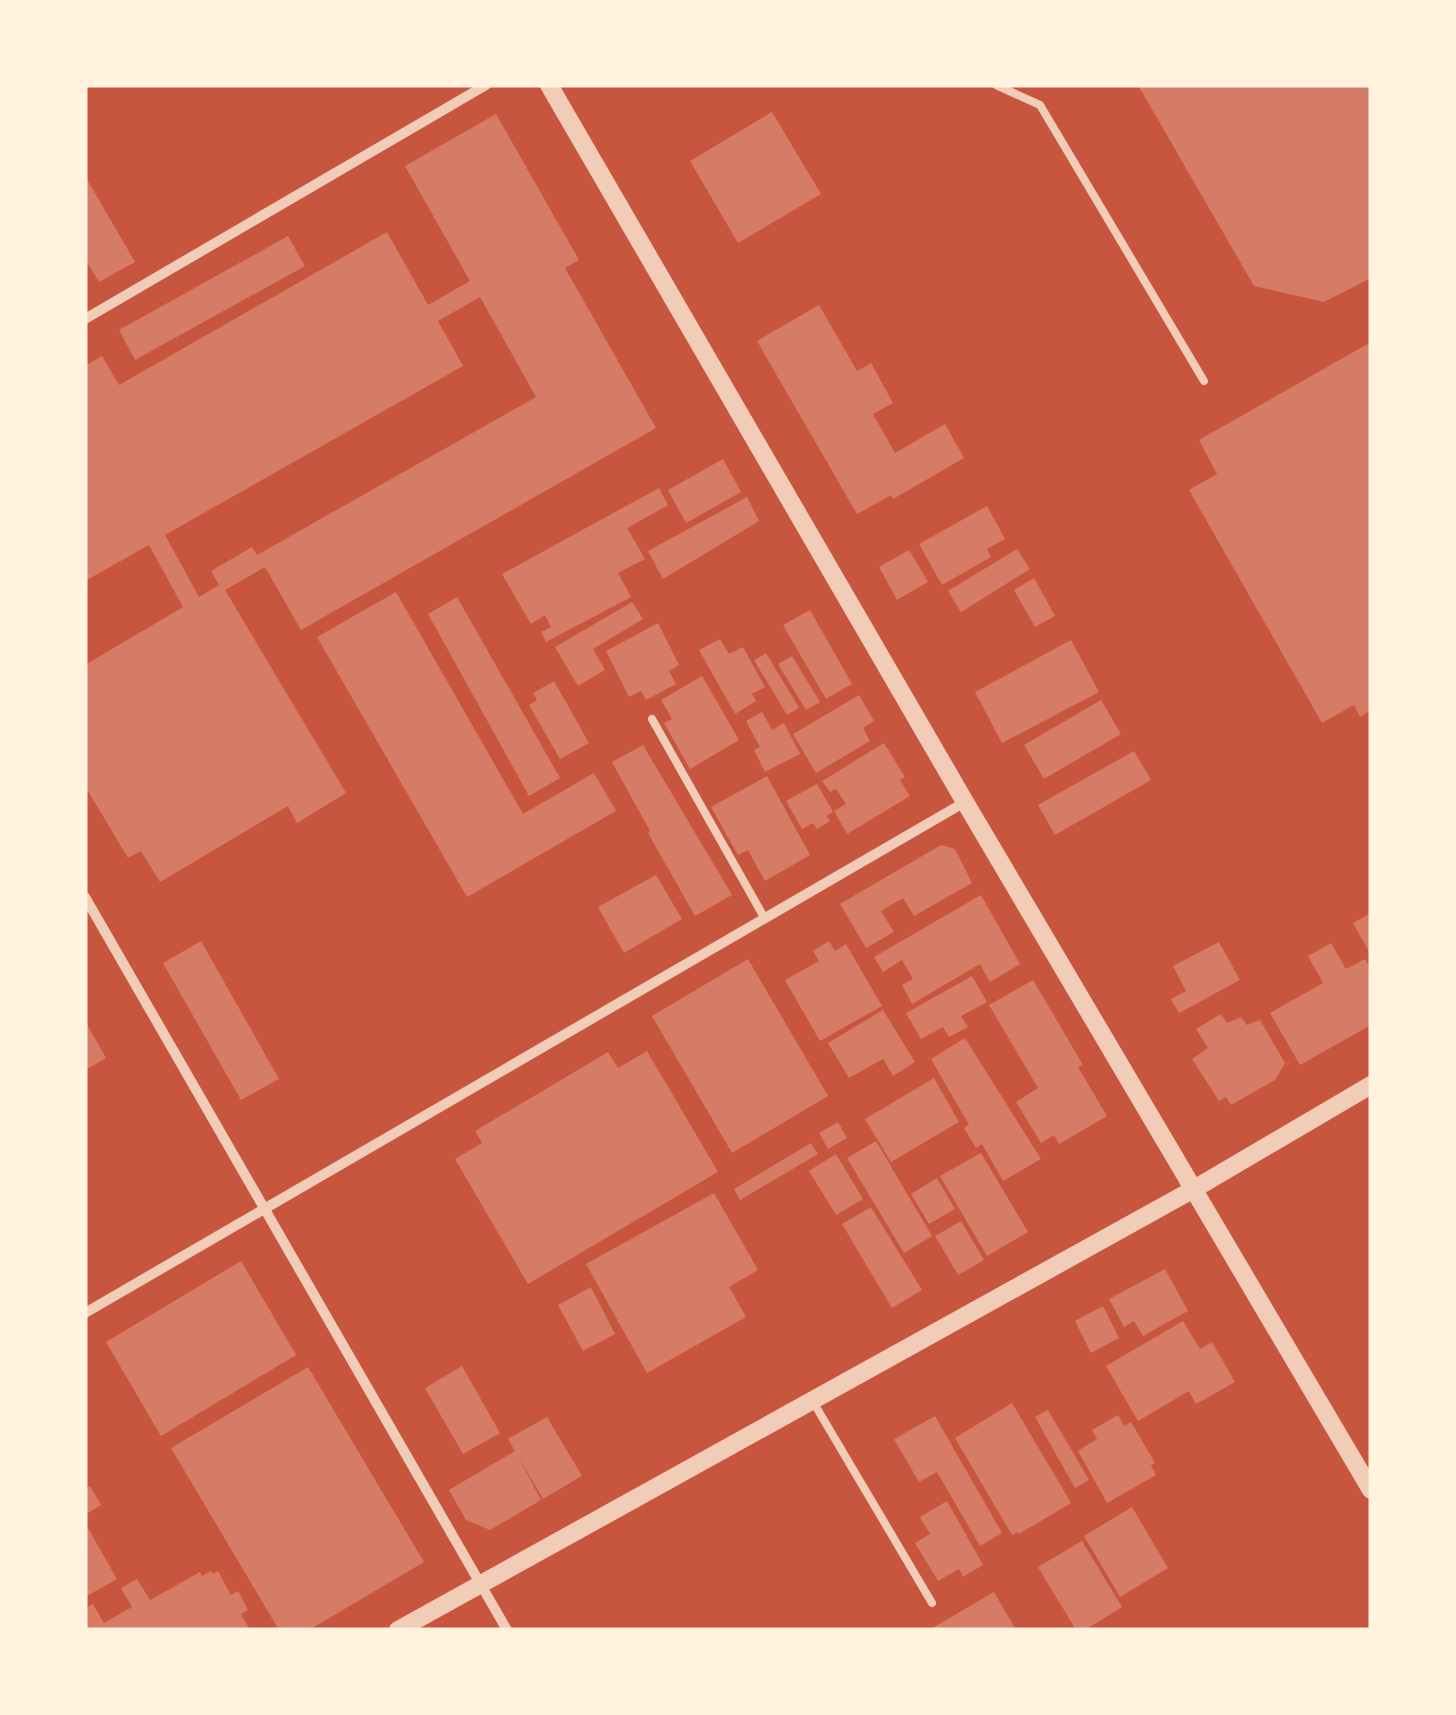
<svg xmlns="http://www.w3.org/2000/svg" width="1456" height="1715" font-family="'IBM Plex Sans',sans-serif">
<style>
.building{fill:#d67c66;fill-rule:evenodd}
.lines{fill:none;stroke-linecap:round;stroke-linejoin:round}
.service{stroke:#f1ccb7;stroke-width:8}
.minor{stroke:#f1ccb7;stroke-width:10}
.tertiary{stroke:#f1ccb7;stroke-width:18}
</style>
<rect width="100%" height="100%" fill="#c8553d"/>
<g class="building">
<path d="M1138,85H1371V278L1324,302L1254,286Z"/>
<path d="M772,112L821,194L738,243L690,161Z"/>
<path d="M496,114L579,260L565,268L656,428L301,630L265,567L225,590L346,793L297,823L288,806L160,882L141,851L128,858L85,786V665L183,607L149,545L85,581V366L102,356L119,385L387,232L428,305L470,281L405,166ZM480,297L536,397L257,555L252,547L211,571L219,585L199,597L165,535L463,366L438,321Z"/>
<path d="M85,176L135,262L99,282L85,259Z"/>
<path d="M288,236L305,266L135,360L119,330Z"/>
<path d="M819,305L857,371L871,363L893,403L873,414L895,453L945,424L964,458L893,499L891,495L857,514L757,341Z"/>
<path d="M1371,342V710L1360,717L1354,705L1322,723L1189,490L1217,474L1199,440Z"/>
<path d="M723,459L741,492L686,523L668,490Z"/>
<path d="M659,488L668,505L627,528L645,559L618,573L631,597L546,642L541,632L551,627L545,615L531,624L502,574Z"/>
<path d="M747,497L759,521L663,579L648,551Z"/>
<path d="M987,506L1005,539L987,549L991,557L942,585L919,544Z"/>
<path d="M1017,549L1030,569L961,612L948,591Z"/>
<path d="M909,550L928,582L897,600L879,567Z"/>
<path d="M1034,578L1055,616L1035,627L1014,590Z"/>
<path d="M396,592L523,814L594,773L616,811L467,897L317,637Z"/>
<path d="M457,597L560,778L529,796L428,614Z"/>
<path d="M632,602L643,619L593,649L605,670L578,686L555,647Z"/>
<path d="M810,610L852,684L826,699L783,625Z"/>
<path d="M658,623L679,665L669,671L676,684L646,700L641,691L629,697L606,651Z"/>
<path d="M720,639L729,654L743,647L765,687L752,694L756,701L735,714L699,650Z"/>
<path d="M1071,640L1099,692L1002,743L975,692Z"/>
<path d="M766,653L799,708L787,715L754,660Z"/>
<path d="M792,656L820,702L806,710L778,664Z"/>
<path d="M702,676L739,740L690,769L664,723L672,719L661,700Z"/>
<path d="M554,681L589,743L560,759L529,705L537,700L533,693Z"/>
<path d="M859,695L874,721L863,728L870,741L816,773L793,734Z"/>
<path d="M1101,700L1121,734L1044,779L1024,745Z"/>
<path d="M762,712L772,730L784,723L800,754L765,772L754,750L760,747L746,721Z"/>
<path d="M884,743L905,777L900,780L910,796L847,834L834,811L846,804L836,789L830,792L822,781Z"/>
<path d="M643,745L732,895L695,916L648,833L650,831L612,762Z"/>
<path d="M1134,751L1151,780L1055,835L1038,805Z"/>
<path d="M767,776L810,855L765,881L748,850L738,855L711,807Z"/>
<path d="M817,784L833,812L826,816L830,821L817,829L813,823L802,829L786,801Z"/>
<path d="M941,845L955,849L972,883L914,916L903,898L881,911L894,932L866,948L840,904Z"/>
<path d="M656,875L682,919L624,953L598,907Z"/>
<path d="M981,895L1020,964L990,982L980,964L912,1004L902,985L913,979L902,960L883,972L874,957Z"/>
<path d="M1371,913V955L1353,923Z"/>
<path d="M201,941L279,1079L241,1100L163,963Z"/>
<path d="M829,941L835,951L846,944L882,1006L820,1041L785,980L819,961L813,951Z"/>
<path d="M1219,942L1240,980L1179,1013L1171,999L1186,991L1173,966Z"/>
<path d="M1331,943L1346,969L1365,959L1371,970V1025L1300,1065L1270,1013L1323,983L1308,956Z"/>
<path d="M748,959L828,1096L732,1153L652,1016Z"/>
<path d="M972,976L987,1002L961,1016L968,1027L949,1037L943,1027L921,1039L906,1013Z"/>
<path d="M1033,980L1083,1065L1078,1067L1107,1116L1059,1144L1054,1135L1041,1143L1016,1102L1038,1088L989,1005Z"/>
<path d="M883,1010L915,1062L893,1076L883,1059L849,1078L828,1043Z"/>
<path d="M1221,1014L1227,1023L1241,1017L1247,1025L1260,1020L1285,1063L1275,1080L1231,1105L1226,1097L1219,1101L1192,1059L1208,1048L1196,1029Z"/>
<path d="M85,1021L106,1058L85,1070Z"/>
<path d="M965,1038L1041,1159L1003,1181L982,1144L976,1148L964,1128L969,1125L931,1059Z"/>
<path d="M647,1051L718,1172L528,1284L455,1159L482,1143L475,1131L608,1052L618,1068Z"/>
<path d="M934,1078L959,1122L891,1162L865,1119Z"/>
<path d="M838,1122L847,1138L828,1149L819,1133Z"/>
<path d="M876,1141L932,1236L904,1253L847,1158Z"/>
<path d="M811,1143L818,1154L740,1200L734,1189Z"/>
<path d="M981,1153L1028,1232L987,1256L940,1176Z"/>
<path d="M836,1154L863,1199L836,1215L809,1171Z"/>
<path d="M937,1178L955,1209L929,1224L911,1194Z"/>
<path d="M714,1193L758,1270L729,1287L746,1317L647,1373L586,1264Z"/>
<path d="M871,1207L922,1290L892,1308L842,1224Z"/>
<path d="M961,1221L984,1260L958,1275L935,1236Z"/>
<path d="M241,1261L296,1355L161,1436L106,1342Z"/>
<path d="M1165,1269L1188,1311L1143,1336L1134,1321L1124,1327L1109,1299Z"/>
<path d="M591,1287L615,1334L583,1351L558,1305Z"/>
<path d="M1103,1306L1119,1338L1091,1353L1075,1321Z"/>
<path d="M1183,1321L1200,1349L1212,1342L1235,1382L1196,1404L1189,1391L1138,1421L1106,1366Z"/>
<path d="M462,1366L500,1433L463,1454L425,1388Z"/>
<path d="M308,1367L424,1562L309,1630H279L171,1448Z"/>
<path d="M1012,1403L1071,1503L1019,1534L1017,1532L1012,1535L955,1438Z"/>
<path d="M1048,1410L1089,1480L1075,1488L1035,1417Z"/>
<path d="M1118,1415L1124,1426L1131,1422L1155,1463L1151,1465L1156,1475L1107,1503L1078,1451L1097,1439L1092,1430Z"/>
<path d="M935,1416L1002,1533L980,1546L937,1472L919,1482L894,1439Z"/>
<path d="M547,1417L582,1476L543,1499L517,1454L541,1500L490,1530L466,1520L449,1490L515,1451L508,1439Z"/>
<path d="M90,1486L101,1505L85,1515V1489Z"/>
<path d="M947,1501L983,1565L963,1577L959,1569L938,1581L915,1543L930,1534L920,1517Z"/>
<path d="M1132,1507L1168,1568L1120,1597L1084,1536Z"/>
<path d="M85,1523L117,1579L85,1597Z"/>
<path d="M1082,1541L1122,1607L1085,1630H1076L1038,1567Z"/>
<path d="M211,1571L213,1574L218,1571L231,1595L238,1591L248,1610L241,1614L250,1630H85V1608L93,1604L104,1623L132,1607L121,1588L137,1579L150,1600L200,1572L202,1576Z"/>
<path d="M994,1592L1016,1630H929Z"/>
</g>
<g class="lines">
<g class="service">
<path d="M996,85L1040,105L1204,381"/>
<path d="M652,719L765,919"/>
<path d="M812,1400L932,1603"/>
</g>
<g class="minor">
<path d="M85,319L486,85"/>
<path d="M85,897L507,1630"/>
<path d="M85,1313L965,802"/>
</g>
<g class="tertiary">
<path d="M549,85L965,802L1371,1490"/>
<path d="M398,1630L1194,1189L1371,1085"/>
</g>
</g>
<rect width="1456" height="1715" fill="none" stroke="#fff3e0" stroke-width="175"/>
</svg>
